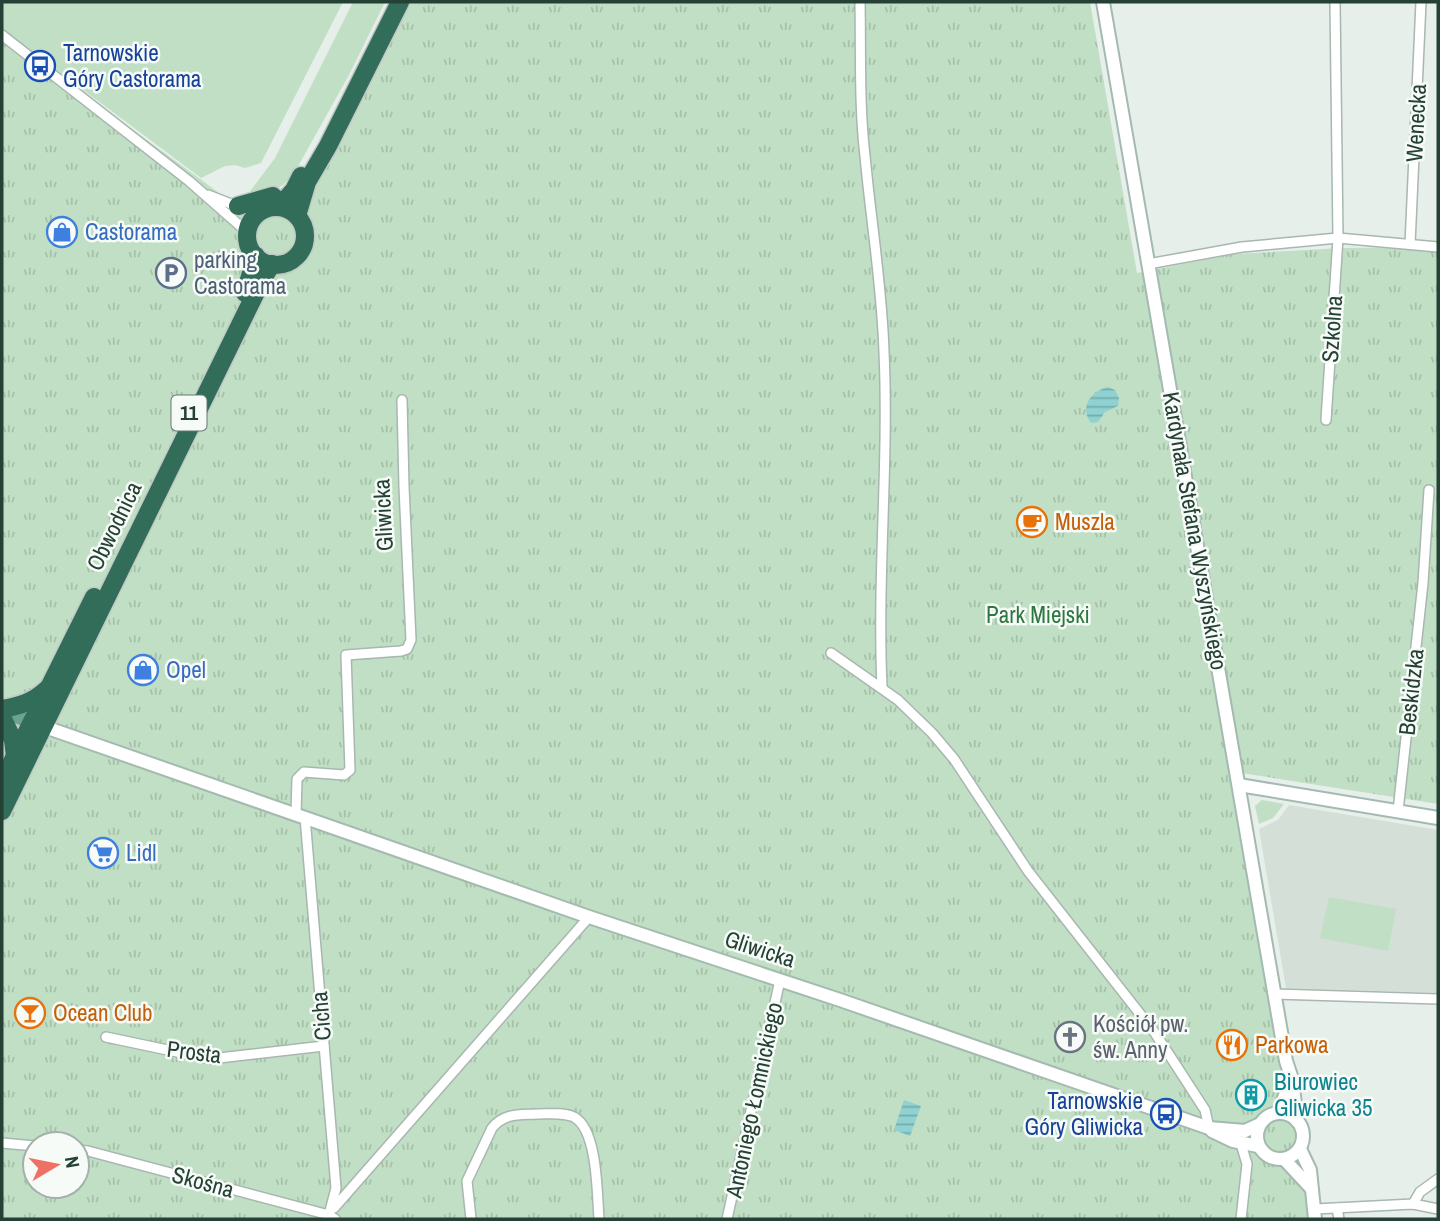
<svg xmlns="http://www.w3.org/2000/svg" width="1440" height="1221" font-family="'Archivo Narrow',sans-serif">
<style>
.built{fill:#d4dfd8}
.grass{fill:#c0dfc4}
.park{fill:url(#park-tufts);fill-rule:evenodd}
.water{fill:url(#water-rules)}
.lines{fill:none;stroke-linecap:round;stroke-linejoin:round}
.street-casing{stroke:#a8b7b0;stroke-width:12}
.secondary-casing{stroke:#a4bab0;stroke-width:16}
.primary-casing{stroke:#c2cac6;stroke-width:18}
.highway-casing{stroke:#c2cac6;stroke-width:21}
.street{stroke:#fff;stroke-width:9}
.secondary{stroke:#fff;stroke-width:12}
.primary{stroke:#6ca38d;stroke-width:14}
.highway{stroke:#316d58;stroke-width:18}
.labels{text-anchor:middle;stroke-width:5;stroke-linejoin:round;paint-order:stroke}
.shield{fill:#f7fbf8;stroke:#647970;stroke-width:2}
.shield-label{font-size:21px;font-weight:bold;fill:#254135}
.transit-label{font-size:23px;fill:#164399;stroke:#f7fbf8;text-anchor:start}
.street-label{font-size:23px;fill:#254135;stroke:#f7fbf8}
.shop-label{font-size:23px;fill:#366cbe;stroke:#f7fbf8;text-anchor:start}
.service-label{font-size:23px;fill:#4e5e75;stroke:#f7fbf8;text-anchor:start}
.food-label{font-size:23px;fill:#c56008;stroke:#f7fbf8;text-anchor:start}
.park-label{font-size:23px;fill:#2f7741;stroke:#f7fbf8}
.worship-label{font-size:23px;fill:#5b616d;stroke:#f7fbf8;text-anchor:start}
.culture-label{font-size:23px;fill:#0d838f;stroke:#f7fbf8;text-anchor:start}
</style>
<defs>
<pattern id="park-tufts" width="24" height="20" patternUnits="userSpaceOnUse" patternTransform="scale(1.75)"><rect width="24" height="20" fill="#c0dfc4"/><path d="M3 7l-1-3M5 7V3M7 7l1-3M15 17l-1-3M17 17v-4M19 17l1-3" fill="none" stroke="#a5c1a9"/></pattern>
<pattern id="water-rules" width="6" height="5" patternUnits="userSpaceOnUse" patternTransform="scale(1.75)"><rect width="6" height="5" fill="#90d1d2"/><path d="M0 2.5h6" fill="none" stroke="#75abab"/></pattern>
</defs>
<rect width="100%" height="100%" fill="#e6efea"/>
<path class="built" d="M1289,805L1438,830V993L1286,988L1259,829L1278,820Z"/>
<g class="grass">
<path d="M2,2H343L261,163L245,168L235,165L225,166L201,178L2,29Z"/>
<path d="M353,2H385L349,75L297,168L283,185L274,190L245,198L275,158Z"/>
<path d="M272,215H279L291,221L293,247L257,227L266,217Z"/>
<path d="M1262,800L1284,804L1273,818L1259,824L1255,806Z"/>
<path d="M1329,897L1396,909L1388,951L1320,938Z"/>
</g>
<path class="park" d="M392,2H1090L1137,273L1234,254L1342,248L1438,247V804L1242,773L1320,1219H2V34L278,236ZM35,1144H77V1186H35Z"/>
<g class="water">
<path d="M1108,387L1115,390L1119,398L1118,406L1105,412L1098,422L1091,423C1079,407 1091,391 1108,387Z"/>
<path d="M904,1100L921,1106L910,1136L894,1130Z"/>
</g>
<g class="lines">
<g class="street-casing">
<g id="street">
<path d="M860,2C861,53 859,105 865,156C871,221 882,286 884,352C889,463 877,575 882,687"/>
<path d="M2,35L189,181L247,232"/>
<path d="M208,195L257,214"/>
<path d="M1410,244L1421,2"/>
<path d="M1148,264L1242,247L1338,238L1438,247"/>
<path d="M1326,420L1338,238L1335,2"/>
<path d="M831,653L898,700L932,733L954,759L1028,871L1155,1033L1205,1110L1209,1128"/>
<path d="M1398,811L1423,583L1429,490"/>
<path d="M296,814L297,779L304,772L344,775L350,770L346,655L401,651L407,649L411,640L404,487L402,400"/>
<path d="M305,817L336,1188L329,1215"/>
<path d="M1275,994L1438,999"/>
<path d="M106,1037L210,1059L324,1046"/>
<path d="M2,1143L35,1146"/>
<path d="M1241,1144L1247,1164L1241,1219"/>
<path d="M77,1150L88,1151L329,1215L335,1219"/>
<path d="M1413,1204L1420,1192L1438,1179"/>
<path d="M334,1208L589,917"/>
<path d="M1337,1208L1339,1219"/>
<path d="M1315,1209L1413,1204L1438,1209"/>
<path d="M471,1219L467,1181L492,1128C504,1113 519,1115 536,1114C548,1114 563,1112 574,1117C598,1130 597,1195 599,1219"/>
<path d="M727,1219L780,980"/>
</g>
</g>
<g class="secondary-casing">
<g id="secondary">
<path d="M1103,2L1286,1061L1292,1079L1297,1121"/>
<path d="M45,727L589,917L840,1000L1209,1128L1245,1131L1258,1125"/>
<path d="M1239,785L1438,818"/>
<circle cx="1280" cy="1136" r="23"/>
<path d="M1278,1113L1286,1093V1079"/>
<path d="M1212,1131L1233,1141L1258,1146"/>
<path d="M1300,1149L1310,1170L1315,1219"/>
<path d="M1284,1159L1311,1188"/>
</g>
</g>
<g class="primary-casing">
<path id="primary" d="M2,711L40,725"/>
</g>
<g class="highway-casing">
<g id="highway">
<path d="M238,206L273,196"/>
<path d="M279,207L294,190L301,176"/>
<circle cx="276" cy="236" r="29"/>
<path d="M297,216L307,182L328,146L400,2"/>
<path d="M245,293L256,256"/>
<path d="M2,709C20,706 33,702 47,689"/>
<path d="M2,717L13,740L15,756"/>
<path d="M2,782L94,597"/>
<path d="M2,811L262,280L272,264"/>
</g>
</g>
<use href="#street" class="street"/>
<use href="#secondary" class="secondary"/>
<use href="#primary" class="primary"/>
<use href="#highway" class="highway"/>
</g>
<defs>
<g id="bus-ring" transform="scale(1.575)"><circle r="9.5" fill="#f7fbf8" stroke="#1a4fb4" stroke-width="1.5"/><path d="M-5-6H5V4H4V6H2V4H-2V6H-4V4H-5ZM-3.5-4V0h7V-4ZM-3.5 1.2v1.5H-2V1.2ZM2 1.2v1.5H3.5V1.2Z" fill="#1a4fb4"/></g>
<g id="shop-ring" transform="scale(1.575)"><circle r="9.5" fill="#f7fbf8" stroke="#3f7fe0" stroke-width="1.5"/><path d="M-5-2.5h2.3a2.7 3.5 0 0 1 5.4 0H5L5.5 6h-11ZM-1.5-2.5h3a1.5 2.3 0 0 0-3 0Z" fill="#3f7fe0"/></g>
<g id="parking-ring" transform="scale(1.575)"><circle r="9.5" fill="#f7fbf8" stroke="#5c6f8a" stroke-width="1.5"/><path d="M-3.5-5.5H1a3.5 3.5 0 0 1 0 7H-1V5.5H-3.5ZM-1-3.4V-.6H.8a1.4 1.4 0 0 0 0-2.8Z" fill="#5c6f8a"/></g>
<g id="cafe-ring" transform="scale(1.575)"><circle r="9.5" fill="#f7fbf8" stroke="#e8710a" stroke-width="1.5"/><path d="M-5.5-4.5H6V0H3Q3 3.5 0 3.5H-2.5Q-5.5 3.5-5.5 0ZM3-3.2v2h1.7v-2ZM-6 4.5H4V6H-6Z" fill="#e8710a"/></g>
<g id="supermarket-ring" transform="scale(1.575)"><circle r="9.5" fill="#f7fbf8" stroke="#3f7fe0" stroke-width="1.5"/><path d="M-6-5.5h2.5l.6 2H6L4.5 2H-2.5L-4.4-4H-6ZM-1.5 3.2a1.3 1.3 0 1 0 .1 0ZM3 3.2a1.3 1.3 0 1 0 .1 0Z" fill="#3f7fe0"/></g>
<g id="bar-ring" transform="scale(1.575)"><circle r="9.5" fill="#f7fbf8" stroke="#e8710a" stroke-width="1.5"/><path d="M-6-5H6L.8 .8V4.5H3.5V6h-7V4.5H-.8V.8Z" fill="#e8710a"/></g>
<g id="church-ring" transform="scale(1.575)"><circle r="9.5" fill="#f7fbf8" stroke="#6b7280" stroke-width="1.5"/><path d="M-1.2-6h2.4v3.5h3.3v2.4h-3.3V6h-2.4V-.1h-3.3v-2.4h3.3Z" fill="#6b7280"/></g>
<g id="restaurant-ring" transform="scale(1.575)"><circle r="9.5" fill="#f7fbf8" stroke="#e8710a" stroke-width="1.5"/><path d="M-5-6h1v4h1v-4h1v4h1v-4h1v5L-1.5 .5V6h-2V.5L-5-1ZM5-6V6H3V1.5H1.5Q1.5-4 5-6Z" fill="#e8710a"/></g>
<g id="building-ring" transform="scale(1.575)"><circle r="9.5" fill="#f7fbf8" stroke="#0f9aa8" stroke-width="1.5"/><path d="M-4-6H4V6H1V3H-1V6H-4ZM-2.5-4.3h1.7v1.8h-1.7ZM.8-4.3h1.7v1.8H.8ZM-2.5-1h1.7V.8h-1.7ZM.8-1h1.7V.8H.8Z" fill="#0f9aa8"/></g>
</defs>
<g fill-rule="evenodd">
<use href="#bus-ring" x="40" y="66"/>
<use href="#shop-ring" x="62" y="232"/>
<use href="#parking-ring" x="171" y="273"/>
<use href="#cafe-ring" x="1032" y="522"/>
<use href="#shop-ring" x="143" y="670"/>
<use href="#supermarket-ring" x="103" y="853"/>
<use href="#bar-ring" x="30" y="1013"/>
<use href="#church-ring" x="1070" y="1037"/>
<use href="#restaurant-ring" x="1232" y="1045"/>
<use href="#building-ring" x="1251" y="1095"/>
<use href="#bus-ring" x="1166" y="1114"/>
</g>
<g class="labels">
<rect class="shield" x="171.5" y="395.5" width="35" height="35" rx="5"/>
<g class="shield-label">
<text x="189" y="420">11</text>
</g>
<g class="transit-label">
<text x="63" y="61">Tarnowskie<tspan x="63" dy="26">Góry Castorama</tspan></text>
<text x="1143" y="1109" text-anchor="end">Tarnowskie<tspan x="1143" dy="26">Góry Gliwicka</tspan></text>
</g>
<g class="street-label">
<text transform="translate(1416 123) rotate(-87)" y="8">Wenecka</text>
<text transform="translate(1332 329) rotate(-86)" y="8">Szkolna</text>
<text transform="translate(383 515) rotate(-93)" y="8">Gliwicka</text>
<text transform="translate(114 526) rotate(-64)" y="8">Obwodnica</text>
<text transform="translate(1195 531) rotate(80)" y="8">Kardynała Stefana Wyszyńskiego</text>
<text transform="translate(1411 692) rotate(-84)" y="8">Beskidzka</text>
<text transform="translate(760 949) rotate(18)" y="8">Gliwicka</text>
<text transform="translate(321 1016) rotate(-95)" y="8">Cicha</text>
<text transform="translate(194 1052) rotate(7)" y="8">Prosta</text>
<text transform="translate(754 1100) rotate(-78)" y="8">Antoniego Łomnickiego</text>
<text transform="translate(203 1182) rotate(15)" y="8">Skośna</text>
</g>
<g class="shop-label">
<text x="85" y="240">Castorama</text>
<text x="166" y="678">Opel</text>
<text x="126" y="861">Lidl</text>
</g>
<g class="service-label">
<text x="194" y="268">parking<tspan x="194" dy="26">Castorama</tspan></text>
</g>
<g class="food-label">
<text x="1055" y="530">Muszla</text>
<text x="53" y="1021">Ocean Club</text>
<text x="1255" y="1053">Parkowa</text>
</g>
<g class="park-label">
<text x="1038" y="623">Park Miejski</text>
</g>
<g class="worship-label">
<text x="1093" y="1032">Kościół pw.<tspan x="1093" dy="26">św. Anny</tspan></text>
</g>
<g class="culture-label">
<text x="1274" y="1090">Biurowiec<tspan x="1274" dy="26">Gliwicka 35</tspan></text>
</g>
</g>
<rect width="1440" height="1221" fill="none" stroke="#254135" stroke-width="7"/>
<g transform="translate(56 1165) rotate(80)"><circle r="33" fill="#f7fbf8" stroke="#a3b1aa" stroke-width="2"/>
<path d="M0-5L12 26L0 18L-12 26Z" fill="#ef7163"/>
<text y="-10" font-size="19" font-weight="bold" text-anchor="middle" fill="#254135">N</text>
</g>
</svg>
